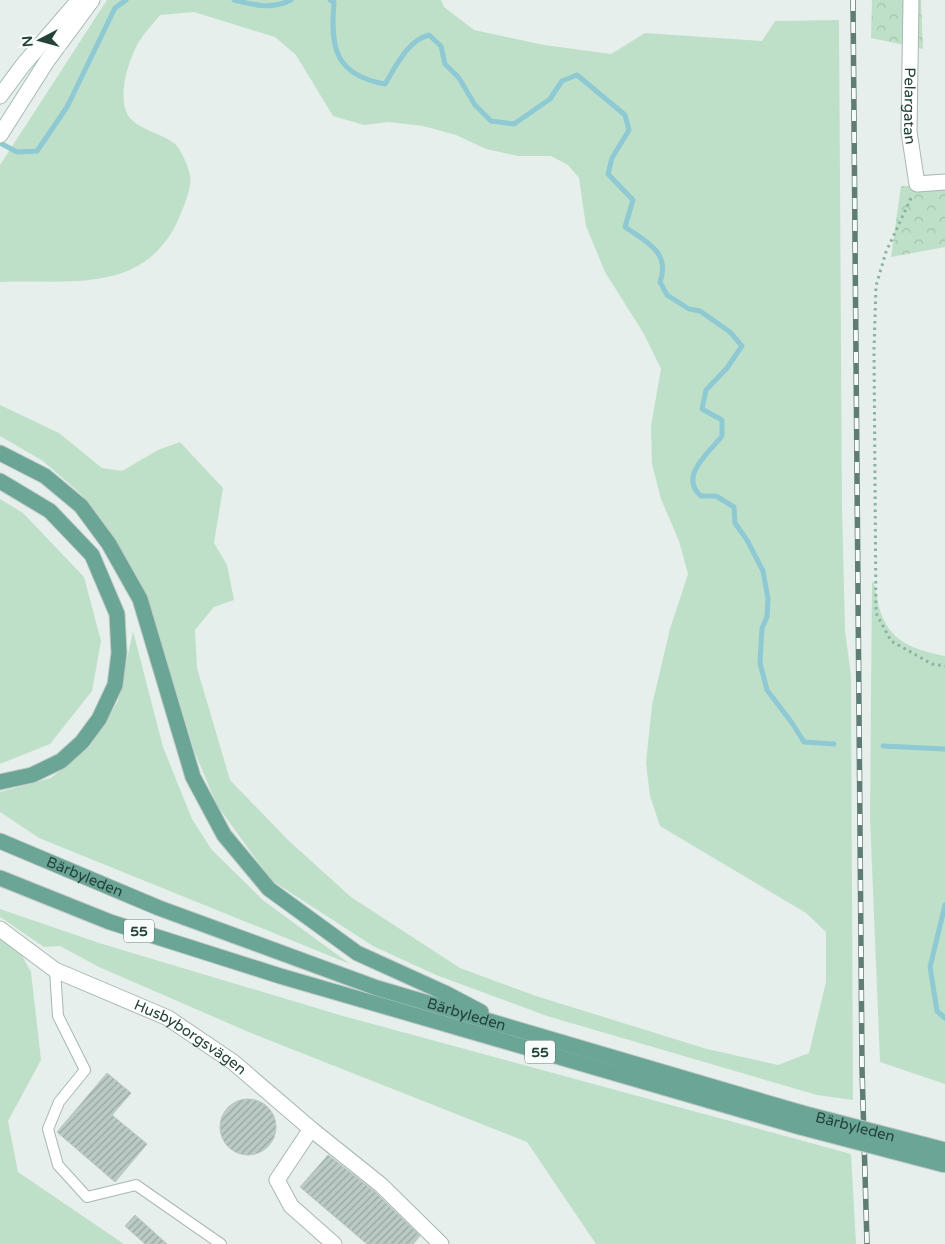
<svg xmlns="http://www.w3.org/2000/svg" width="945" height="1244" font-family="'Varela Round',sans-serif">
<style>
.grass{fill:#bfe0c8}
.park{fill:url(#park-crowns)}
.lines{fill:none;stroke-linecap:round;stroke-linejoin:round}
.stream{stroke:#8ec9d4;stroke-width:5}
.building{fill:url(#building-hatch);stroke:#b8c9c2}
.lane-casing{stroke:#a8b8b2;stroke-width:12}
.street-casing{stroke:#a8b8b2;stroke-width:17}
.secondary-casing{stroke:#a4bbb3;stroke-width:17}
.primary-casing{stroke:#c2cac8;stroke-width:17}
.path{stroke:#86b3a5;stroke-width:3;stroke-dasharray:2.5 4;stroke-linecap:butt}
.lane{stroke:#fff;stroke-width:10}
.street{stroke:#fff;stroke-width:15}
.secondary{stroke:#fff;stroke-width:15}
.primary{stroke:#6aa596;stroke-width:15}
.rail-casing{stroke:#5f7d75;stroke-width:5.5}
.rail{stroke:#f7fbf9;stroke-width:4;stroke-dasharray:11;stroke-linecap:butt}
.primary-bridge-casing{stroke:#c2cac8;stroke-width:17;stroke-linecap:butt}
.primary-bridge{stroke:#6aa596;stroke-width:15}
.labels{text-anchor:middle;stroke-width:4;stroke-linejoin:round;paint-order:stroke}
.shield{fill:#f7fbf9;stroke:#637a73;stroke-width:1}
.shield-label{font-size:14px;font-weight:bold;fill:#24423a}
.street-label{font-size:15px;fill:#24423a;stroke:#f7fbf9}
</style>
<defs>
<pattern id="park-crowns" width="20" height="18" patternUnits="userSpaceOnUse" patternTransform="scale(1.25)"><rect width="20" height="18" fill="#bfe0c8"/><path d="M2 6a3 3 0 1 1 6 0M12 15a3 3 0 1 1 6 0" fill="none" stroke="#a4c1ad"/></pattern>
<pattern id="building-hatch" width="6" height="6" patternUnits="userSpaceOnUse" patternTransform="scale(1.25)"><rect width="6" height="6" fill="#bbcac4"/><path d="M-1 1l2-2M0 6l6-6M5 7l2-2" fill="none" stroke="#98a6a0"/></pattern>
</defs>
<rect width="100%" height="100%" fill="#e6efeb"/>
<g class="grass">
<path d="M107,0H441L444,7L474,30L544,45L611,54L645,33L762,41L775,21L839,20L842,506L845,630L851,676L853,1100L817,1095L547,1016L436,975L373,946L271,880L217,805L195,753L148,600L124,553L82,495L43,461L0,436V405L59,433L102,468L122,471L158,450L180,442L223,488L214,543L227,565L234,600L214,607L195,630L197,668L230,780L288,840L351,897L460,968L536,996L707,1049L778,1065L809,1053L826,982V932L806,913L660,826L650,796L646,763L652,705L670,629L688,574L679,541L661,499L652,464L651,426L661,369L644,334L605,272L586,226L579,178L568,165L551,156H518L486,149L456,135L423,126L388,122L364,125L333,116L296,55L275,37L194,12L160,15C153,24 143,34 137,45C128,63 119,91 126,111C132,129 163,133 175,144C181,149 189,168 190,175C193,185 183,209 179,218C145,296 68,279 0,282V165Z"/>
<path d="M0,499L23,513L84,577L101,641L92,691L50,744L0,764Z"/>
<path d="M872,581C877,587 876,598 879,607C889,642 912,649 945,656V1084L880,1062L870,817Z"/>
<path d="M133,631L163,747L192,819L212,850L264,901L350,964L39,838L0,812V792L51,778L90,746L118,701Z"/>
<path d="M0,909L99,943L343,1016L851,1154L856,1244H596L527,1142L251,1033L99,967L60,946L44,947L0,917Z"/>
<path d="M0,935L13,939L31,972L41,1060L8,1121L18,1172L124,1244H0Z"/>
</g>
<g class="park">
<path d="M872,0H921L923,49L871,38Z"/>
<path d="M945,185V247L891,257L901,186Z"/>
</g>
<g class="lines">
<g class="stream">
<path d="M234,0C255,5 271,10 291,0"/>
<path d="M330,0L334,2C330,48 335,75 385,84C396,66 408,40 429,35L441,46L445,64L459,78L475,105L491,121L514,124L550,99L562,81L577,75L625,115L629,130L612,158L608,174L633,200L625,227C645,241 671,252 660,282L667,295L689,309L700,311L730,332L742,346L727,368L706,390L702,409L722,420V436C709,453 678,476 701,496H716L734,507L735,523L747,540L763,571L768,599L767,617L762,628L760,663L767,690L792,723L804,742L834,744"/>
<path d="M0,143L17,152L37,151L67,107L115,8L126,0"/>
<path d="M883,746L945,749"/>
<path d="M945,905L930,967L937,1011L945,1018"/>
</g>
</g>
<g class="building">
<path d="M107,1073L131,1093L112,1115L147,1144L115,1182L57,1132Z"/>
<circle cx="248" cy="1127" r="28"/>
<path d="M328,1155L375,1192L420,1236L413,1244H367L300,1187Z"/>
<path d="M135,1215L167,1244H145L125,1226Z"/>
</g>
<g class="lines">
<g class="lane-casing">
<path id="lane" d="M55,970L58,1016L85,1070L59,1102L48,1129L58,1165L87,1197L136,1185L221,1244"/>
</g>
<g class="street-casing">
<g id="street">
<path id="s1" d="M911,0L909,132L917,184L945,182"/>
<path id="s2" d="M0,929L55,970L168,1018L233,1062L311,1129L381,1185L441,1244"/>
<path d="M311,1129L277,1180L291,1206L334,1244"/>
</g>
</g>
<g class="secondary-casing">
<g id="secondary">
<path d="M0,96L23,65L79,0"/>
<path d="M0,135L47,61L92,0"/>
</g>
</g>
<g class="primary-casing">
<g id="primary">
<path d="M0,453L45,476L81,506L109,544L140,599L193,777L224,835L269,889L357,953L445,993L481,1012"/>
<path d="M0,481L50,511L92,555L117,614L119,653L115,685L99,719L82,742L61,761L32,775L0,782"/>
<path id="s3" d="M0,841L159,908L377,988L802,1113"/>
<path d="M0,878L110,922L280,976L800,1127"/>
</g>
</g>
<path class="path" d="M911,198L886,252L876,286L874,349L876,613L891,641L932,664L945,666"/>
<use href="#lane" class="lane"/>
<use href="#street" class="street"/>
<use href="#secondary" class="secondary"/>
<use href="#primary" class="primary"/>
<g class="rail-casing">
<path id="rail" d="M853,0L862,1068L867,1244"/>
</g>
<use href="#rail" class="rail"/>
<g class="primary-bridge-casing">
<g id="primary-bridge">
<path id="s4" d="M802,1113L945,1150"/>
<path d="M800,1127L945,1165"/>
</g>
</g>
<use href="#primary-bridge" class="primary-bridge"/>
</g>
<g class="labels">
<g class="shield">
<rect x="124" y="919.5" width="30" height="23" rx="4"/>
<rect x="525" y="1040.5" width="30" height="23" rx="4"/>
</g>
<g class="shield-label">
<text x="139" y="936">55</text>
<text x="540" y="1057">55</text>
</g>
<g class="street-label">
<text dy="5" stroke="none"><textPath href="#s1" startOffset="106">Pelargatan</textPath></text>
<text dy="5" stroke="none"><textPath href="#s3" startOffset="92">Bärbyleden</textPath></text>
<text dy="5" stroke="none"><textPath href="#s3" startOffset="498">Bärbyleden</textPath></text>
<text dy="5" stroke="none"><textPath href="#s2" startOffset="220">Husbyborgsvägen</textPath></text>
<text dy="5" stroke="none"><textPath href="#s4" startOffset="55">Bärbyleden</textPath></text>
</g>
</g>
<g transform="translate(40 40) rotate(264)" stroke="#f7fbf9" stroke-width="4" paint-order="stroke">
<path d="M0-4L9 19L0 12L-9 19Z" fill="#24423a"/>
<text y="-8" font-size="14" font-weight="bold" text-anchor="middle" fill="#24423a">N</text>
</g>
</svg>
